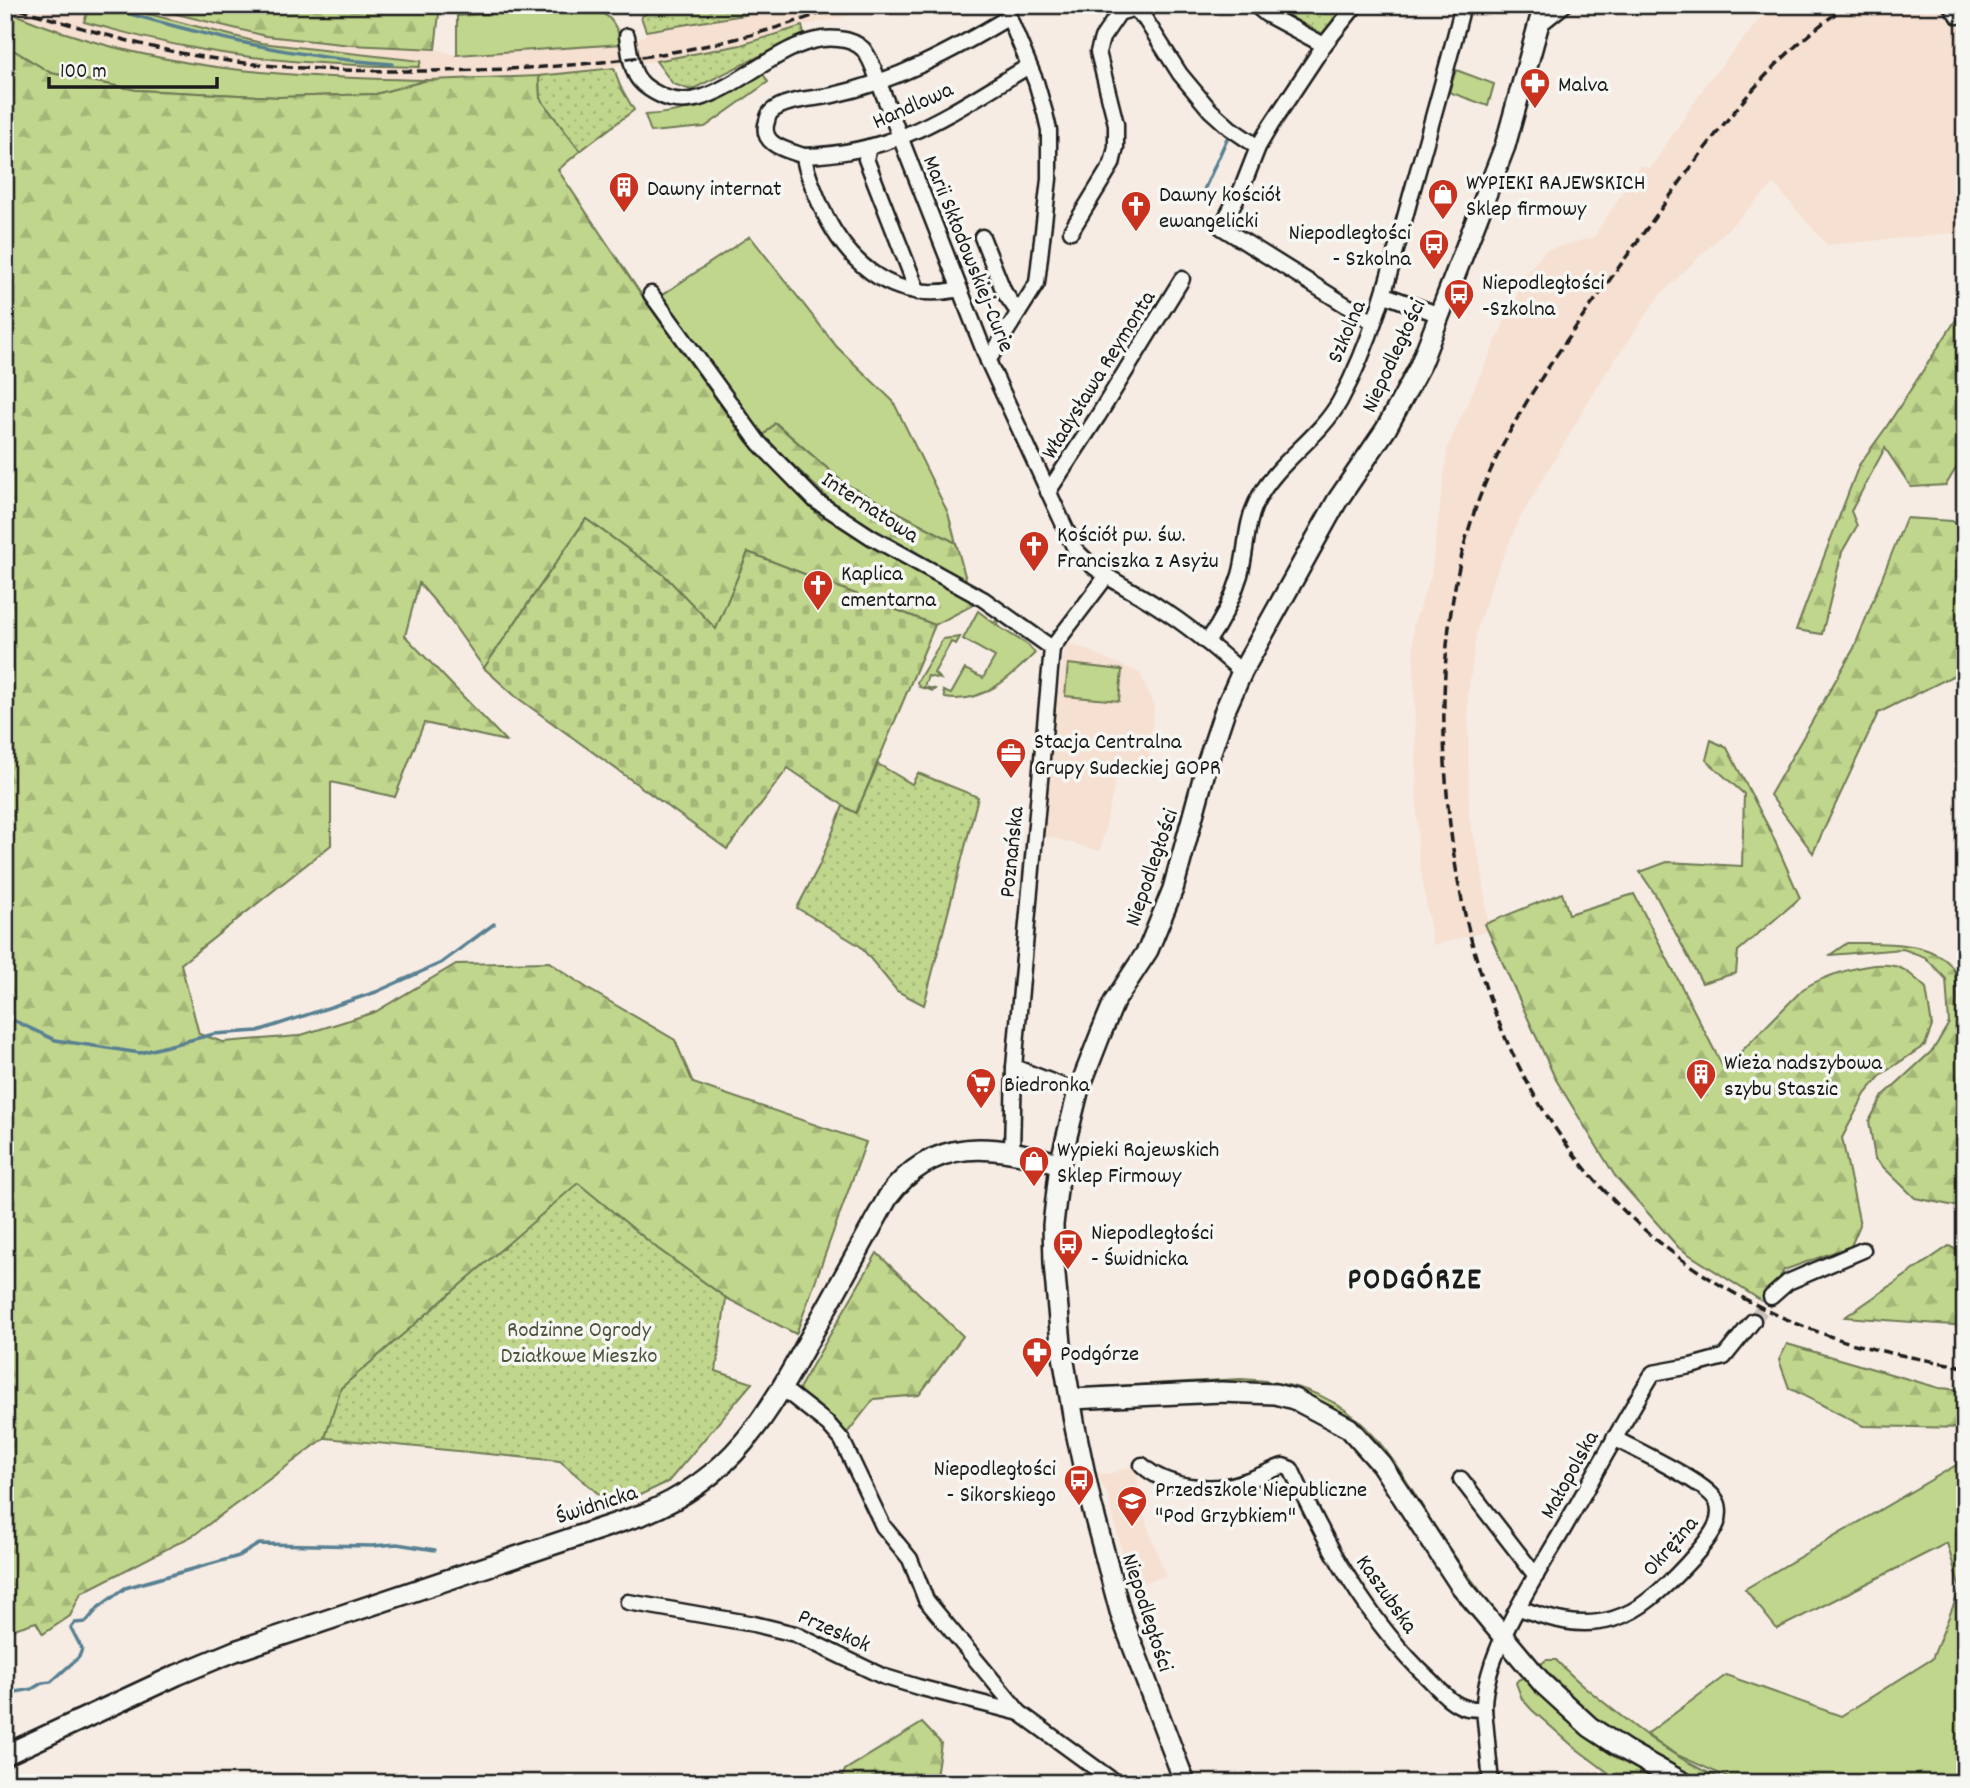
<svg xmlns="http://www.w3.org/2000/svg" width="1970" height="1788" font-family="Dekko,sans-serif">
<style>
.built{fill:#f6e0d1}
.green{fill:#c0d68c;stroke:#6e7954;stroke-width:2}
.forest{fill:url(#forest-firs);stroke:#6e7954;stroke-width:2}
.cemetery{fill:url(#cemetery-stones);stroke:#6e7954;stroke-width:2}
.garden{fill:url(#garden-dots);stroke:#6e7954;stroke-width:2}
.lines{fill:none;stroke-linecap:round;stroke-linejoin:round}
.stream{stroke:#588092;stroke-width:3.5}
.street-tunnel{stroke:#cac2bb;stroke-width:14;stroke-dasharray:14 7;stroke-linecap:butt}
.street-casing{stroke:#1c1c1c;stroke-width:19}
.secondary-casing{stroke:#1c1c1c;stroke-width:24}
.street{stroke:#f6f6f2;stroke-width:14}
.secondary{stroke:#f6f6f2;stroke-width:19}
.rail{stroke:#1c1c1c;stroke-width:3.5;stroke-dasharray:10 5;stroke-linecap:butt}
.labels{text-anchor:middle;stroke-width:7;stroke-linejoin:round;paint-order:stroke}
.poi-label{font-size:23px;fill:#1c1c1c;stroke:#f6f6f2;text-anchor:start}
.street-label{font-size:23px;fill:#1c1c1c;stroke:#f6f6f2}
.park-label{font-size:23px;fill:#4d543e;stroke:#f6f6f2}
.district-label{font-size:30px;font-weight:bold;letter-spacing:2px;fill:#1c1c1c;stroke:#f6f6f2}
</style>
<defs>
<pattern id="forest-firs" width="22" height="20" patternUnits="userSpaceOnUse" patternTransform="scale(1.75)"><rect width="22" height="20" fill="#c0d68c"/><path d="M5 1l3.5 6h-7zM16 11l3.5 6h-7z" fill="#a4b778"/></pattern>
<pattern id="cemetery-stones" width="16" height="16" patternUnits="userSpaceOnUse" patternTransform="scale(1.75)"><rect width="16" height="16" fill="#c0d68c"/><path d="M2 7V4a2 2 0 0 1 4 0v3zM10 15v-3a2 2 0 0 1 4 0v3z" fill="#a4b778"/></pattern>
<pattern id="garden-dots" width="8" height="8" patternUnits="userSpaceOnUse" patternTransform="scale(1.75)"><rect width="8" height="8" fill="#c0d68c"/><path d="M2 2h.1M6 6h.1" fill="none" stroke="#a4b778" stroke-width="1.8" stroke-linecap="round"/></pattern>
</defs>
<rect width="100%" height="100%" fill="#f6ece3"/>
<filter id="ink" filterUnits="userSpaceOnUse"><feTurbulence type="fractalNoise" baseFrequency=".0143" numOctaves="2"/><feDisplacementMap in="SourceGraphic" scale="14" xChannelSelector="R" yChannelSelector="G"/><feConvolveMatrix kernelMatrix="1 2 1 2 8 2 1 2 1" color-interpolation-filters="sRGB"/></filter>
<g filter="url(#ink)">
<g class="built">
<path d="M18,5H140L266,36L435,49L457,55L622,44L645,36L646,31L744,15L779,5H873L847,16L802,26L741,45L656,61L539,76L428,80L314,77L240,71L147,56L77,38L40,25L14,14Z"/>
<path d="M1772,5H1965V235L1953,233L1827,245L1774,184L1659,296L1603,377L1520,518L1493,580L1477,628L1468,694L1469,817L1482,870L1489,931L1433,945L1418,852L1413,626L1431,576L1448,446L1528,271L1546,250L1594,237L1640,165L1650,169L1709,80Z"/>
<path d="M1070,643L1140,673L1154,706L1148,769H1118L1100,851L1045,836L1043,830L1054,721L1065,647Z"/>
<path d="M1134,1466L1138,1477V1488L1146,1523L1166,1576L1131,1586L1107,1493L1099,1479L1098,1473L1108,1474Z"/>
</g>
<g class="green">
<path d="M90,5H114L261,43L421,61L419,67C340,65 260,62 183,46C150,40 116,30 84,22Z"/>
<path d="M573,8C603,11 613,12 622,44L457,55V16Z"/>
<path d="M14,14C152,71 282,77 428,80L376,94L279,97L136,90L51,73L5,45V37Z"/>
<path d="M1456,70L1494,84L1488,106L1449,92Z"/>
<path d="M763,74L768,82L705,127L651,132L645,115C696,112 720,98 763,74Z"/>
<path d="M750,236L837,347L893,401L948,513L956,543L845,484L776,423L763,436L662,295Z"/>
<path d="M978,611L994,623L998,618L1000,619L996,625L1028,645L1035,653C1011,677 981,705 945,698L943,691L951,694L965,669L983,678L995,657L963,639Z"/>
<path d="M960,637L956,644L951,642L934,673L940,679L928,676L924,687L935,689L933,691L919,687L917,682L943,639Z"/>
<path d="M1068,664L1122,670L1119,701L1065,696Z"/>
<path d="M1241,1379C1348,1384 1378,1433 1429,1517C1447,1547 1467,1574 1488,1601V1608L1339,1412L1313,1398L1098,1391V1387Z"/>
<path d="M1965,1460V1765L1948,1783H1740L1675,1754L1647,1734L1726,1675L1841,1716L1932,1659L1960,1589L1947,1543L1777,1629L1745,1589Z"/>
<path d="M1546,1660H1556C1576,1681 1598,1698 1621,1716C1659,1746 1687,1765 1732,1783H1704L1662,1762L1595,1717L1548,1673L1542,1672L1540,1665Z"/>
<path d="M1524,1677L1529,1680L1668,1783H1625L1606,1771L1574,1747L1532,1710L1522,1699L1516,1683L1518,1680Z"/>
</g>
<g class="forest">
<path d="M140,5H440L435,49L351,45L266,36Z"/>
<path d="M5,45L51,73L136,90L279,97L376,94L428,80L539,76L540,98L580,151L558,170L647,303L747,442L822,519L828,498L763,436L775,423L845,484L956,543L973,605L935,625L748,552L716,630L664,575L586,519L484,668L448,617L419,583L405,636L506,741L424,723L395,797L331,782V845L181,964L199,1034L223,1042L298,1036L375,1012L456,964L549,962L590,990L675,1040L693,1083L866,1142L796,1334L726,1298L658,1249L578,1184L341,1388L325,1438L194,1535L81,1593L70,1616L43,1634L36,1622L5,1632Z"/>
<path d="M1965,310V453L1946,485L1911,487L1885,448L1851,511L1857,526L1842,552L1822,634L1796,630L1859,465L1885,429L1961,312Z"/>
<path d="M1906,518L1952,521L1965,529V670L1878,713L1813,853L1770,795L1854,648Z"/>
<path d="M1711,740L1727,748L1771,832L1800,898L1738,951L1736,973L1702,983L1655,894L1640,872L1667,862L1742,866L1744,794L1706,760Z"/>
<path d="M1562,893L1569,914L1634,894L1724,1069L1803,989C1823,976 1870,960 1894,966C1906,968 1917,980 1926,988L1932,1026L1925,1045L1882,1074L1865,1094L1842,1138L1860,1225L1851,1246L1784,1270L1765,1303L1679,1248L1615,1176L1555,1078L1485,924Z"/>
<path d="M1847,943C1878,943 1938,939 1955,972L1965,1069V1208L1915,1198L1875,1159L1869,1121L1883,1096L1933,1050L1949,1023L1946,979L1925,957L1903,949L1830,955Z"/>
<path d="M1949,1246L1965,1254V1326L1845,1317Z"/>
<path d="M877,1253L963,1336L919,1395L874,1399L847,1433L797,1392Z"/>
<path d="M1787,1344L1939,1388L1965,1390V1428L1863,1426L1789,1388L1779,1360Z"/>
<path d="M922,1723L941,1743L935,1783H840L845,1770Z"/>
</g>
<path class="cemetery" d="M586,519L664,575L716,629L748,552L935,625L856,814L788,768L727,849L515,696L484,668Z"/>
<g class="garden">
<path d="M658,5H779L744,15L646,31L641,17Z"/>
<path d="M1283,5H1349L1325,37L1302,29L1303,24L1281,11Z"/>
<path d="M802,26L804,34L691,90L673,84L656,61L741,45Z"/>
<path d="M614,68L620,86L634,110L580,151L540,98L539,76Z"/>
<path d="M878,764L912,784L918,773L978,797L924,1005L897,991L860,946L797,908L819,866L843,806L856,813Z"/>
<path d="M578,1183L658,1249L726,1298L716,1371L752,1383L668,1482L614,1507L560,1461L325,1438L341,1388Z"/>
</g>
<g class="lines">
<g class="stream">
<path d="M99,5C198,34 289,57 392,64"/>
<path d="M1204,190L1229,134"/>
<path d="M5,1022L13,1020L55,1040L140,1053L214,1034L258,1031L376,992L441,963L494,924"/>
<path d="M5,1694L32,1689L42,1683L51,1682L79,1657L82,1649L71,1628L75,1623L86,1622L99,1607L125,1588L239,1556L259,1544L372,1546L397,1544L435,1550"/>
</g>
<path class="street-tunnel" d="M1753,1321L1771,1297"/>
<g class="street-casing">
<g id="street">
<path d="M1255,5L1266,14L1324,45"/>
<path d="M1356,5L1324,45L1271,125L1258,147L1242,188L1221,227L1373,322"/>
<path d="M1950,5L1958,16"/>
<path d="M1539,25L1564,5"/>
<path d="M627,36C629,48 630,62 635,73C639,83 648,89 658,94C714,126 776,30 839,39C848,40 857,43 863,49C871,58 875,72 879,83L988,361L1075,549C1099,577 1131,588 1160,608C1189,626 1216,649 1242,672"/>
<path d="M869,147L866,159L918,292"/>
<path d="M804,156C900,153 951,112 1029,66"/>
<path d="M1071,231L1112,164L1116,147V124L1098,52L1102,38L1119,13L1132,9L1137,11L1145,19L1180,74L1210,110L1230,128L1258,147"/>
<path d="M982,237L1004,292L1018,312"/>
<path d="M960,289C889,305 842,259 817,197C812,184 805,170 804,156C787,150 759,145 767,121C768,118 768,115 771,112C784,99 816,99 833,95C897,81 954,50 1009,17L1036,82L1045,113L1049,130V179L1037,283L988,361"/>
<path d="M651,294L759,443L816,501L871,537L983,599L1052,648"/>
<path d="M1385,295L1440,315"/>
<path d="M1048,492L1098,416L1182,279"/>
<path d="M1207,642C1221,623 1233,598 1240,575C1247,551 1245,526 1256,503C1275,463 1319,439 1340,401C1375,336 1392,265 1411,195C1429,132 1447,69 1463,5"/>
<path d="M1014,1067L1078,1092"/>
<path d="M1012,1150L1014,1067L1052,648L1106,577"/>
<path d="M1771,1297L1788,1282L1863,1250"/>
<path d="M782,1388L828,1424L842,1440L883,1526L910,1559L926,1600L1020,1713L1116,1783"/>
<path d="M1142,1465C1165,1487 1211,1493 1242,1482C1256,1478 1269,1471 1283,1466L1291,1469C1327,1546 1367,1620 1429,1679C1440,1690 1452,1705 1467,1708C1472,1709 1478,1709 1484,1709L1491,1783"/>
<path d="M1461,1479L1536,1576"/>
<path d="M628,1602L754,1624L795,1634L882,1676L918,1687L1020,1713"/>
<path d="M1519,1608C1550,1619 1580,1629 1613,1619C1626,1615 1639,1608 1650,1599C1668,1585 1709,1544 1717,1523C1719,1518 1720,1508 1717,1502C1709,1483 1635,1450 1614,1438"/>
<path d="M1484,1709C1483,1652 1540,1571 1568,1521C1596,1472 1623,1422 1653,1373L1691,1366L1724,1357L1753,1321"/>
</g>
</g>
<g class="secondary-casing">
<g id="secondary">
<path d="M1071,1399L1221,1392L1275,1394L1294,1399L1349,1428L1381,1464L1460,1585L1543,1684L1590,1727L1625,1750L1684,1783"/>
<path d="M5,1755L177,1675L235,1651L644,1514C737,1476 770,1410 816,1327C840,1284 864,1240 888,1197C933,1135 995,1144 1060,1164"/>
<path d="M1185,1783L1121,1615L1091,1503L1075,1427L1061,1344L1054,1263L1053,1225L1060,1164L1078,1092L1101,1033L1114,1002L1148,950L1173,889L1207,764L1225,710L1242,672L1337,501L1386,429L1419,368L1505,146L1544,5"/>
</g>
</g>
<use href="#street" class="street"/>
<use href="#secondary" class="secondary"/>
<g class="rail">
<path d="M1848,5C1760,64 1703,151 1642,235C1581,321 1512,406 1476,507C1443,601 1439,706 1448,805C1470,1053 1592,1255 1835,1338C1877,1352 1921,1359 1965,1367"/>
<path d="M19,9C66,23 113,38 161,49C242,67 326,71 408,71C518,71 632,65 739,38C775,29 810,17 845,5"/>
</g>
</g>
</g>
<defs>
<g id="pharmacy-pin" transform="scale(1.575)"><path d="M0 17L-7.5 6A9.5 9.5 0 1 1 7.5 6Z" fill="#c8321e" stroke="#f6f6f2"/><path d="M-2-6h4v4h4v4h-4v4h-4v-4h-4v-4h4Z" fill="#fff"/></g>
<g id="building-pin" transform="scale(1.575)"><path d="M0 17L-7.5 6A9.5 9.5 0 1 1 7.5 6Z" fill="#c8321e" stroke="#f6f6f2"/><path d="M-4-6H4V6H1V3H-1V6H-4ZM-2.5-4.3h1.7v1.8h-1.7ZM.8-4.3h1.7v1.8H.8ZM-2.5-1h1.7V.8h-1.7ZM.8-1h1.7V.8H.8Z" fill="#fff"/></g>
<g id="shop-pin" transform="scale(1.575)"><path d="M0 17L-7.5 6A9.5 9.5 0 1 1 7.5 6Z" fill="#c8321e" stroke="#f6f6f2"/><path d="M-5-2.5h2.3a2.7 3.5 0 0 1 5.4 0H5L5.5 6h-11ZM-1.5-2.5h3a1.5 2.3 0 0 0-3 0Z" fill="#fff"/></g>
<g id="church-pin" transform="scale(1.575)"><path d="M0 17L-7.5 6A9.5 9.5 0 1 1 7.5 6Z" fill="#c8321e" stroke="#f6f6f2"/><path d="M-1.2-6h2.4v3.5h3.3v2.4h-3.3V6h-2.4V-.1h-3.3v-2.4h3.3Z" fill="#fff"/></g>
<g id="bus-pin" transform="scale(1.575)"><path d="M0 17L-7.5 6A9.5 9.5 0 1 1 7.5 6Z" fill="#c8321e" stroke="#f6f6f2"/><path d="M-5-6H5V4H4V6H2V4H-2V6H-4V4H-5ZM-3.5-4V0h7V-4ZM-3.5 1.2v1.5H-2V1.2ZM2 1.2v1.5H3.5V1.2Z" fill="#fff"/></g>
<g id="office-pin" transform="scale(1.575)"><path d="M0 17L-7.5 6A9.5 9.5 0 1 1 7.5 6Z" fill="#c8321e" stroke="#f6f6f2"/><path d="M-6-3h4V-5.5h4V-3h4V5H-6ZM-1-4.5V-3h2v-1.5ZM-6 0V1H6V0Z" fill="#fff"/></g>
<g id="supermarket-pin" transform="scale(1.575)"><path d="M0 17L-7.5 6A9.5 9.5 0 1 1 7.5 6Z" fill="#c8321e" stroke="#f6f6f2"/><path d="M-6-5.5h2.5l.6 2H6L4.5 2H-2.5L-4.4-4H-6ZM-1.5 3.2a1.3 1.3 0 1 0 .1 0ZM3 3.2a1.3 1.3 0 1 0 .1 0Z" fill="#fff"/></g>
<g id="school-pin" transform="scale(1.575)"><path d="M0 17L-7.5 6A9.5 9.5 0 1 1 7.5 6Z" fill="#c8321e" stroke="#f6f6f2"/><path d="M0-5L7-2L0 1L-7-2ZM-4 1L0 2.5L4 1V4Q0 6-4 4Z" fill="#fff"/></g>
</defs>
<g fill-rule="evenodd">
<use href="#pharmacy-pin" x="1535" y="83"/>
<use href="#building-pin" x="624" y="187"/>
<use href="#shop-pin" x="1443" y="194"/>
<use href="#church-pin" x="1136" y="206"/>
<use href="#bus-pin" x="1434" y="244"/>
<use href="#bus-pin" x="1459" y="294"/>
<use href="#church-pin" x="1034" y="546"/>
<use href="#church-pin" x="818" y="585"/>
<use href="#office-pin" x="1011" y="753"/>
<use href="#building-pin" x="1701" y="1074"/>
<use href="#supermarket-pin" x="981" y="1083"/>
<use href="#shop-pin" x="1034" y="1161"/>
<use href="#bus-pin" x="1068" y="1244"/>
<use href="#pharmacy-pin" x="1037" y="1352"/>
<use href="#bus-pin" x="1079" y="1480"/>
<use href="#school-pin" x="1132" y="1501"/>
</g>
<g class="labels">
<g class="poi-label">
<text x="1558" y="91">Malva</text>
<text x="1466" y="189">WYPIEKI RAJEWSKICH<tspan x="1466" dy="26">Sklep firmowy</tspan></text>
<text x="647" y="195">Dawny internat</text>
<text x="1159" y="201">Dawny kościół<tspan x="1159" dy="26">ewangelicki</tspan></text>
<text x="1411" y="239" text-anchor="end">Niepodległości<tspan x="1411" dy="26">- Szkolna</tspan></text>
<text x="1482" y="289">Niepodległości<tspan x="1482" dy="26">-Szkolna</tspan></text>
<text x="1057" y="541">Kościół pw. św.<tspan x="1057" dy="26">Franciszka z Asyżu</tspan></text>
<text x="841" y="580">Kaplica<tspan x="841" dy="26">cmentarna</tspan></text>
<text x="1034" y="748">Stacja Centralna<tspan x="1034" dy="26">Grupy Sudeckiej GOPR</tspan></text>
<text x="1724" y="1069">Wieża nadszybowa<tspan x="1724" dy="26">szybu Staszic</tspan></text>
<text x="1004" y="1091">Biedronka</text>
<text x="1057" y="1156">Wypieki Rajewskich<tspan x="1057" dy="26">Sklep Firmowy</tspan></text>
<text x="1091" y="1239">Niepodległości<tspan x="1091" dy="26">- Świdnicka</tspan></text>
<text x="1060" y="1360">Podgórze</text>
<text x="1056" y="1475" text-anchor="end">Niepodległości<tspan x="1056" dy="26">- Sikorskiego</tspan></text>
<text x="1155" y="1496">Przedszkole Niepubliczne<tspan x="1155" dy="26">"Pod Grzybkiem"</tspan></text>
</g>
<g class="street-label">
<text transform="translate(912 104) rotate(-24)" y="8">Handlowa</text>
<text transform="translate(970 253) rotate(68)" y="8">Marii Skłodowskiej-Curie</text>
<text transform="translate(1345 331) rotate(-67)" y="8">Szkolna</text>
<text transform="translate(1392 355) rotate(-65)" y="8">Niepodległości</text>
<text transform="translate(1097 374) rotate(-58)" y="8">Władysława Reymonta</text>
<text transform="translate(871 506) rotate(33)" y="8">Internatowa</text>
<text transform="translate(1010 852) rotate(-84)" y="8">Poznańska</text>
<text transform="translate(1150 867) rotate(-71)" y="8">Niepodległości</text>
<text transform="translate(1568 1474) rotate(-61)" y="8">Małopolska</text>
<text transform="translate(596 1503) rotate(-18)" y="8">Świdnicka</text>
<text transform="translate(1669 1545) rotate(-49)" y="8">Okrężna</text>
<text transform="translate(1388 1593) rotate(55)" y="8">Kaszubska</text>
<text transform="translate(1149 1612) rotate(72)" y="8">Niepodległości</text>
<text transform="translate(835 1629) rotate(24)" y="8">Przeskok</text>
</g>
<g class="park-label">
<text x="579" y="1336">Rodzinne Ogrody<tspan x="579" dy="26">Działkowe Mieszko</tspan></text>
</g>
<g class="district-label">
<text x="1415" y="1288">PODGÓRZE</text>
</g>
</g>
<rect width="1970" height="1788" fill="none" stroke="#f6f6f2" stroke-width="28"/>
<rect x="14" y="14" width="1942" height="1760" fill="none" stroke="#1c1c1c" stroke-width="2.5" filter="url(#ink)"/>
<path d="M49 77v10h168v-10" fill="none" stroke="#1c1c1c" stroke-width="3.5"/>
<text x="60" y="77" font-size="21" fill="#1c1c1c" stroke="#f6f6f2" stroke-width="5" paint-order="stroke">100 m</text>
</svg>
